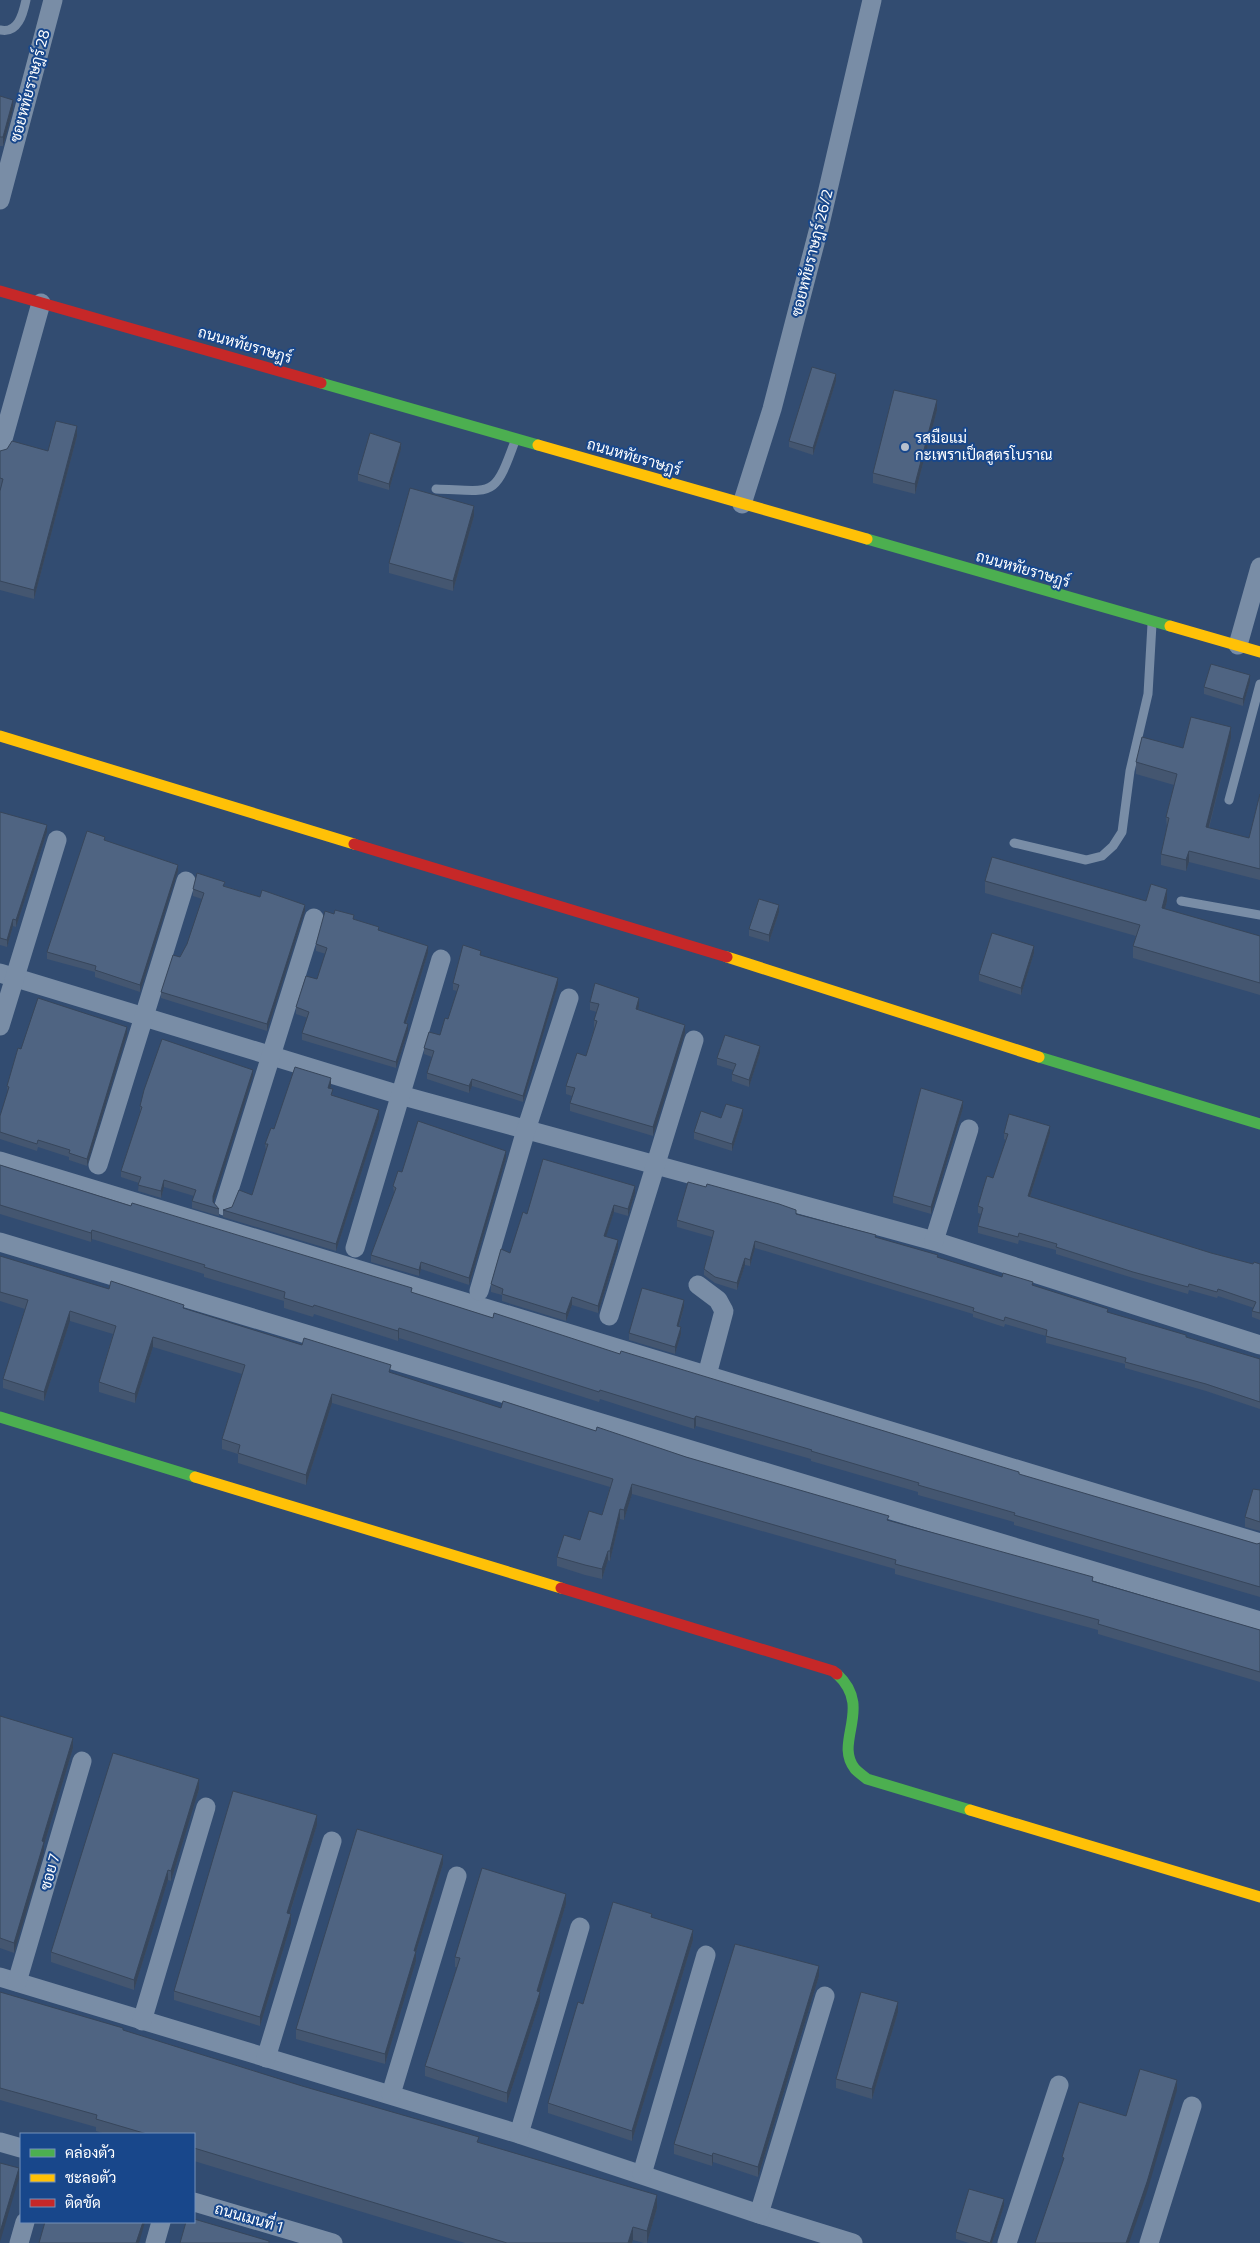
<svg xmlns="http://www.w3.org/2000/svg" width="1260" height="2243" font-family="Commissioner,Sarabun,sans-serif">
<style>
.lines{fill:none;stroke-linecap:round;stroke-linejoin:round}
.lane{stroke:#798da6;stroke-width:9}
.street{stroke:#798da6;stroke-width:19}
.fast{stroke:#4caf50;stroke-width:11}
.slow{stroke:#ffc107;stroke-width:11}
.jam{stroke:#c62828;stroke-width:11}
.wall{fill:#445670}
.shaded-wall{fill:#37465b}
.building{fill:#4f6482;stroke:#37465b}
.poi-dot{fill:#b7c0cd;stroke:#18478b;stroke-width:2}
.labels{text-anchor:middle;stroke-width:4;stroke-linejoin:round;paint-order:stroke}
.street-label{font-size:15px;fill:#fff;stroke:#18478b}
.poi-label{font-size:15px;fill:#fff;stroke:#18478b;text-anchor:start}
</style>
<rect width="100%" height="100%" fill="#324c71"/>
<g class="lines">
<g class="lane">
<path d="M0,30C18,34 23,14 26,0"/>
<path d="M436,489C494,491 494,499 515,441"/>
<path d="M1229,800L1260,684"/>
<path d="M1014,843L1086,860L1102,856L1113,846L1122,832L1130,771L1148,694L1152,624"/>
<path d="M1181,901L1260,915"/>
</g>
<g class="street">
<path d="M0,200L53,0"/>
<path d="M0,450L41,303"/>
<path d="M742,504L772,409L820,224L872,0"/>
<path d="M1238,645L1260,567"/>
<path d="M0,973L400,1095L934,1241L1260,1345"/>
<path d="M0,1026L57,840"/>
<path d="M0,1161L1260,1543"/>
<path d="M98,1165L186,881"/>
<path d="M224,1206L314,918"/>
<path d="M934,1241L969,1129"/>
<path d="M0,1242L1260,1621"/>
<path d="M355,1248L441,959"/>
<path d="M698,1285L718,1300L724,1311L707,1375"/>
<path d="M479,1291L526,1130L569,998"/>
<path d="M609,1316L694,1040"/>
<path d="M0,1977L519,2134L759,2214L853,2243"/>
<path d="M17,1982L82,1761"/>
<path d="M142,2021L206,1807"/>
<path d="M266,2058L332,1841"/>
<path d="M391,2094L457,1876"/>
<path d="M519,2134L580,1927"/>
<path d="M0,2142L21,2148"/>
<path d="M642,2174L706,1955"/>
<path d="M194,2202L333,2243"/>
<path d="M759,2214L825,1996"/>
<path d="M19,2243L25,2222"/>
<path d="M155,2243L161,2222"/>
<path d="M1007,2243L1059,2085"/>
<path d="M1149,2243L1192,2106"/>
</g>
<g class="fast">
<path d="M321,383L538,445"/>
<path d="M867,539L1170,626"/>
<path d="M1039,1057L1260,1124"/>
<path d="M0,1417L195,1477"/>
<path d="M837,1674C874,1708 833,1742 855,1769C858,1772 863,1776 867,1779L970,1810"/>
</g>
<g class="slow">
<path d="M538,445L867,539"/>
<path d="M1170,626L1260,652"/>
<path d="M0,736L354,844"/>
<path d="M727,957L1039,1057"/>
<path d="M195,1477L561,1588"/>
<path d="M970,1810L1260,1897"/>
</g>
<g class="jam">
<path d="M0,291L321,383"/>
<path d="M354,844L727,957"/>
<path d="M561,1588L833,1671L837,1674"/>
</g>
</g>
<g class="wall">
<path d="M0,96L13,109L3,146H0Z"/>
<path d="M836,381L813,455L789,447V441Z"/>
<path d="M937,410L915,494L873,483V473Z"/>
<path d="M77,436L34,599L0,590V491L1,488L0,487V451H48Z"/>
<path d="M401,449L389,490L358,481V474Z"/>
<path d="M474,516L453,591L389,573V563Z"/>
<path d="M1250,682L1243,706L1204,694V687Z"/>
<path d="M1231,738L1209,828L1249,838L1260,794V880L1189,862L1186,871L1161,865V854L1167,828L1166,817L1174,785L1136,774V762L1183,748Z"/>
<path d="M0,812L47,832L16,927L13,926L7,947L0,945Z"/>
<path d="M105,841L178,871L140,992L95,977V972L47,959V952Z"/>
<path d="M985,881L1146,901H1167L1165,909L1260,936V995L1133,958V946L1136,936L985,893Z"/>
<path d="M225,886L305,911L267,1031L161,998V992L187,944L202,899L193,896V889Z"/>
<path d="M779,912L769,942L749,936V929Z"/>
<path d="M354,919L428,953L406,1024L408,1031L396,1068L302,1040V1033L308,1018L296,1014V1007L317,979L326,954L316,951V944Z"/>
<path d="M1034,953L1021,995L979,981V974Z"/>
<path d="M481,955L558,985L523,1102L472,1086L469,1093L427,1079V1073L432,1057L424,1054V1048L440,1035L448,1019L457,991L453,990V983Z"/>
<path d="M590,1002L639,1006L638,1009L685,1033L653,1136L570,1111V1103L572,1096L566,1094V1086L586,1056L594,1029V1020L597,1012L590,1010Z"/>
<path d="M127,1034L87,1166L69,1160V1157L38,1147L37,1151L0,1139V1116L8,1093L7,1086L21,1049Z"/>
<path d="M760,1053L749,1087L732,1081V1074L733,1070L717,1065V1058Z"/>
<path d="M253,1076L213,1202L219,1209V1216L192,1208V1201L194,1196L164,1187L161,1198L138,1191L139,1183L121,1177V1171L140,1113V1106Z"/>
<path d="M331,1086L330,1089L333,1096L379,1118L336,1251L223,1217V1210L232,1207L252,1195L266,1151L265,1144L274,1129Z"/>
<path d="M963,1108L931,1214L893,1203V1196Z"/>
<path d="M743,1116L732,1151L694,1139V1132L721,1118Z"/>
<path d="M1004,1133H1050L1030,1197L1211,1253L1253,1264H1260V1320L1252,1317V1311L1254,1308L1218,1296L1217,1298L1189,1290L1188,1294L1133,1278L1056,1254V1250L1019,1240L1018,1244L978,1233V1226L981,1214L978,1213V1206L993,1178L1006,1140L1004,1139Z"/>
<path d="M506,1158L469,1285L421,1269L419,1276L371,1262V1255L394,1193L393,1186L402,1172Z"/>
<path d="M0,1165L493,1318L620,1354L1019,1475L1257,1544L1260,1543V1597L1014,1525V1522L918,1495V1492L811,1461V1459L696,1426L694,1429L600,1399L599,1402L399,1338L398,1341L314,1314L313,1317L284,1308V1301L204,1277V1274L92,1239L91,1242L0,1214Z"/>
<path d="M706,1187L876,1237L938,1258L1002,1277L1033,1285L1108,1313L1260,1359V1409L1206,1391L1125,1368V1364L1046,1343V1336L1005,1324L1004,1327L973,1317V1314L755,1248L750,1266L745,1265L737,1290L715,1283L704,1275V1269L712,1237L677,1227V1220Z"/>
<path d="M635,1193L628,1216L614,1212L606,1236L618,1248L598,1313L572,1305L566,1321L502,1301V1295L491,1292V1284L510,1253Z"/>
<path d="M0,1256L109,1289L184,1309L501,1408L596,1431L686,1457L889,1521L1260,1630V1682L1098,1634V1630L895,1574V1569L632,1494L624,1520L620,1519L610,1561L608,1560L602,1579L585,1575L557,1566V1557L580,1540L602,1515L610,1487L332,1403L306,1485L238,1463V1454L222,1449V1439L242,1374L153,1347L135,1403L99,1392V1382L113,1334L70,1321L44,1401L3,1388V1379L25,1309L0,1301Z"/>
<path d="M684,1307L679,1326L681,1334L675,1354L629,1340V1333Z"/>
<path d="M1260,1490V1531L1245,1527V1517Z"/>
<path d="M0,1716L73,1748L44,1845V1852L14,1953L0,1948Z"/>
<path d="M199,1789L171,1881L168,1880L134,1990L51,1962V1952Z"/>
<path d="M317,1825L290,1913L291,1924L260,2026L174,2000V1991Z"/>
<path d="M443,1864L416,1952V1961L385,2064L296,2039V2029Z"/>
<path d="M566,1904L539,1992L540,2002L507,2103L425,2076V2066L457,1967H455V1957Z"/>
<path d="M652,1918L693,1940L632,2141L548,2113V2103L583,2004Z"/>
<path d="M819,1976L758,2177L713,2162L712,2166L674,2154V2144Z"/>
<path d="M0,1992L479,2142L657,2208L647,2243H644L633,2240L632,2243H465L194,2161V2134H105L96,2131V2127L0,2100Z"/>
<path d="M898,2012L872,2099L836,2088V2079Z"/>
<path d="M1004,2206L992,2243H969L956,2239V2232Z"/>
</g>
<g class="shaded-wall">
<path d="M13,100V109L3,146V137Z"/>
<path d="M836,374V381L813,455V448Z"/>
<path d="M937,400V410L915,494V484Z"/>
<path d="M77,426V436L34,599V590Z"/>
<path d="M401,443V449L389,490V484Z"/>
<path d="M474,506V516L453,591V581Z"/>
<path d="M1250,675V682L1243,706V699Z"/>
<path d="M1231,727V738L1206,838V827Z"/>
<path d="M47,825V832L16,927V920Z"/>
<path d="M1189,851V862L1186,871V860Z"/>
<path d="M178,865V871L140,992V985Z"/>
<path d="M1167,889V901L1162,920V908Z"/>
<path d="M305,905V911L267,1031V1024Z"/>
<path d="M779,905V912L769,942V935Z"/>
<path d="M13,919V926L7,947V940Z"/>
<path d="M428,946V953L404,1029V1023Z"/>
<path d="M1034,946V953L1021,995V988Z"/>
<path d="M558,978V985L523,1102V1096Z"/>
<path d="M639,998V1006L636,1017V1009Z"/>
<path d="M408,1024V1031L396,1068V1062Z"/>
<path d="M685,1025V1033L653,1136V1127Z"/>
<path d="M127,1027V1034L87,1166V1159Z"/>
<path d="M760,1046V1053L749,1087V1080Z"/>
<path d="M253,1070V1076L213,1203V1196Z"/>
<path d="M331,1078V1086L328,1095V1088Z"/>
<path d="M472,1079V1086L469,1093V1086Z"/>
<path d="M963,1101V1108L931,1214V1207Z"/>
<path d="M743,1109V1116L732,1151V1144Z"/>
<path d="M379,1110V1118L336,1251V1244Z"/>
<path d="M1050,1126V1133L1028,1203V1196Z"/>
<path d="M506,1151V1158L469,1285V1278Z"/>
<path d="M164,1180V1187L161,1198V1191Z"/>
<path d="M635,1186V1193L628,1216V1209Z"/>
<path d="M614,1205V1212L604,1243V1236Z"/>
<path d="M92,1230V1239L91,1242V1233Z"/>
<path d="M618,1240V1248L598,1313V1306Z"/>
<path d="M755,1241V1248L750,1266V1260Z"/>
<path d="M745,1258V1265L737,1290V1283Z"/>
<path d="M421,1262V1269L419,1276V1270Z"/>
<path d="M572,1297V1305L566,1321V1314Z"/>
<path d="M684,1300V1307L677,1332V1326Z"/>
<path d="M70,1311V1321L44,1401V1392Z"/>
<path d="M681,1327V1334L675,1354V1347Z"/>
<path d="M399,1328V1338L398,1341V1331Z"/>
<path d="M153,1337V1347L135,1403V1394Z"/>
<path d="M332,1394V1403L306,1485V1475Z"/>
<path d="M696,1416V1426L694,1429V1419Z"/>
<path d="M632,1484V1494L624,1520V1510Z"/>
<path d="M620,1509V1519L610,1561V1551Z"/>
<path d="M608,1551V1560L602,1579V1569Z"/>
<path d="M73,1738V1748L44,1845V1852L14,1953V1943L42,1841Z"/>
<path d="M199,1779V1789L171,1881V1871Z"/>
<path d="M317,1815V1825L287,1922V1913Z"/>
<path d="M443,1855V1864L416,1952V1961L385,2064V2054L414,1951Z"/>
<path d="M168,1870V1880L134,1990V1980Z"/>
<path d="M566,1894V1904L537,2001V1991Z"/>
<path d="M291,1914V1924L260,2026V2017Z"/>
<path d="M693,1930V1940L632,2141V2131Z"/>
<path d="M819,1966V1976L758,2177V2167Z"/>
<path d="M540,1992V2002L507,2103V2093Z"/>
<path d="M898,2002V2012L872,2099V2089Z"/>
<path d="M1177,2080V2090L1147,2192L1129,2243H1126Z"/>
<path d="M713,2153V2162L712,2166V2156Z"/>
<path d="M19,2168V2178L0,2242V2232Z"/>
<path d="M657,2195V2208L647,2243V2231Z"/>
<path d="M1004,2199V2206L992,2243H990Z"/>
<path d="M143,2222H145L139,2243H136Z"/>
<path d="M633,2227V2240L632,2243H628Z"/>
</g>
<g class="building">
<path d="M0,96L13,100L3,137H0Z"/>
<path d="M812,367L836,374L813,448L789,441Z"/>
<path d="M894,390L937,400L915,484L873,473Z"/>
<path d="M56,421L77,426L34,590L0,581V491L3,479L0,478V451L7,449L12,441L48,451Z"/>
<path d="M370,433L401,443L389,484L358,474Z"/>
<path d="M410,488L474,506L453,581L389,563Z"/>
<path d="M1211,664L1250,675L1243,699L1204,687Z"/>
<path d="M1191,717L1231,727L1206,827L1249,838L1260,794V869L1189,851L1186,860L1161,854L1169,818L1166,817L1177,774L1136,762L1142,737L1183,748Z"/>
<path d="M0,812L47,825L16,920L13,919L7,940L0,938Z"/>
<path d="M87,831L105,837L104,840L178,865L140,985L95,970L96,966L47,952Z"/>
<path d="M992,857L1146,901L1151,884L1167,889L1162,908L1260,936V983L1133,946L1140,925L985,881Z"/>
<path d="M197,873L225,882L223,886L260,897L262,890L305,905L267,1024L161,992L173,955L180,957L187,944L204,893L193,889Z"/>
<path d="M759,899L779,905L769,935L749,929Z"/>
<path d="M335,910L354,915L353,919L379,927L378,930L428,946L404,1023L408,1024L396,1062L302,1033L309,1012L296,1007L306,976L317,979L327,948L316,944L325,911L334,914Z"/>
<path d="M992,933L1034,946L1021,988L979,974Z"/>
<path d="M463,945L481,951L480,955L558,978L523,1096L472,1079L469,1086L427,1073L434,1051L424,1048L429,1032L440,1035L445,1018L448,1019L459,985L453,983Z"/>
<path d="M595,983L639,998L636,1009L685,1025L653,1127L570,1103L575,1088L566,1086L577,1053L586,1056L597,1021L594,1020L599,1004L590,1002Z"/>
<path d="M38,998L127,1027L87,1159L69,1153L70,1150L38,1140L37,1144L0,1132V1116L9,1087L7,1086L18,1048L21,1049Z"/>
<path d="M725,1035L760,1046L749,1080L732,1074L736,1064L717,1058Z"/>
<path d="M162,1039L253,1070L213,1196V1202L219,1209L192,1201L196,1190L164,1180L161,1191L138,1185L141,1177L121,1171L142,1107L140,1106L144,1090Z"/>
<path d="M295,1067L331,1078L328,1088L333,1089L331,1095L379,1110L336,1244L223,1210L232,1207L239,1190L252,1195L268,1144H265L271,1128L274,1129Z"/>
<path d="M921,1088L963,1101L931,1207L893,1196Z"/>
<path d="M726,1104L743,1109L732,1144L694,1132L701,1111L721,1118Z"/>
<path d="M1009,1114L1050,1126L1028,1196L1211,1253L1253,1264L1254,1262L1260,1264V1313L1252,1311L1256,1302L1218,1289L1217,1292L1189,1284L1188,1287L1133,1272L1056,1247L1057,1244L1019,1233L1018,1237L978,1226L983,1208L978,1206L983,1189L987,1176L993,1178L1008,1134L1004,1133Z"/>
<path d="M418,1121L506,1151L469,1278L421,1262L419,1270L371,1255L396,1188L393,1186L398,1171L402,1172Z"/>
<path d="M543,1159L635,1186L628,1209L614,1205L604,1236L618,1240L598,1306L572,1297L566,1314L502,1294L503,1289L491,1284L501,1249L510,1253L523,1212L527,1214Z"/>
<path d="M0,1165L131,1206L132,1203L412,1288L411,1292L493,1318L494,1313L620,1354L621,1351L1019,1472V1474L1257,1544L1260,1543V1587L1014,1515L1015,1513L918,1485L919,1483L811,1451L812,1450L696,1416L694,1419L600,1390L599,1392L399,1328L398,1331L314,1305L313,1307L284,1298L285,1292L204,1267L205,1265L92,1230L91,1233L0,1205Z"/>
<path d="M688,1182L706,1187L707,1184L779,1204L796,1210V1214L876,1235L875,1237L938,1255L937,1257L1002,1277L1003,1273L1033,1282L1032,1285L1108,1309L1107,1312L1186,1335V1337L1260,1359V1402L1206,1384L1125,1362L1126,1358L1046,1336L1047,1330L1005,1317L1004,1321L973,1311L974,1308L755,1241L750,1260L745,1258L737,1283L715,1277L704,1269L714,1231L677,1220Z"/>
<path d="M0,1256L109,1289L111,1281L184,1305L183,1308L302,1345L304,1338L391,1365L389,1372L501,1408L503,1401L596,1431L597,1427L686,1457L889,1516L887,1520L1093,1577L1092,1581L1260,1630V1672L1098,1624L1099,1620L895,1564L896,1560L632,1484L624,1510L620,1509L610,1551H608L602,1569L585,1565L557,1557L564,1535L580,1540L589,1511L602,1515L613,1479L332,1394L306,1475L238,1453L240,1445L222,1439L245,1365L153,1337L135,1394L99,1382L116,1326L70,1311L44,1392L3,1379L28,1300L0,1292Z"/>
<path d="M642,1288L684,1300L677,1326L681,1327L675,1347L629,1333Z"/>
<path d="M1253,1489L1260,1490V1522L1245,1517Z"/>
<path d="M0,1716L73,1738L42,1841L44,1842L14,1943L0,1938Z"/>
<path d="M113,1753L199,1779L171,1871L168,1870L134,1980L51,1952Z"/>
<path d="M233,1791L317,1815L287,1913L291,1914L260,2017L174,1991Z"/>
<path d="M357,1829L443,1855L414,1951H416L385,2054L296,2029Z"/>
<path d="M482,1868L566,1894L537,1991L540,1992L507,2093L425,2066L460,1958L455,1957Z"/>
<path d="M613,1902L652,1914L651,1917L693,1930L632,2131L548,2103L578,2002L583,2004Z"/>
<path d="M735,1944L819,1966L758,2167L713,2153L712,2156L674,2144Z"/>
<path d="M0,1992L123,2028V2030L302,2086L479,2137L477,2142L657,2195L647,2231L633,2227L628,2243H507L194,2148V2134H147L96,2119L97,2115L0,2088Z"/>
<path d="M861,1992L898,2002L872,2089L836,2079Z"/>
<path d="M1140,2069L1177,2080L1147,2182L1126,2243H1035L1064,2158L1062,2157L1079,2102L1126,2116Z"/>
<path d="M0,2163L19,2168L0,2232Z"/>
<path d="M969,2189L1004,2199L990,2243L956,2232Z"/>
<path d="M194,2219L269,2241V2243H180L186,2222H194Z"/>
<path d="M45,2222H143L136,2243H39Z"/>
</g>
<circle class="poi-dot" cx="905" cy="447" r="5"/>
<g class="labels">
<g class="street-label">
<text transform="translate(30 86) rotate(-75)" y="5">ซอยหทัยราษฎร์ 28</text>
<text transform="translate(812 253) rotate(-76)" y="5">ซอยหทัยราษฎร์ 26/2</text>
<text transform="translate(245 345) rotate(16)" y="5">ถนนหทัยราษฎร์</text>
<text transform="translate(634 457) rotate(16)" y="5">ถนนหทัยราษฎร์</text>
<text transform="translate(1023 569) rotate(16)" y="5">ถนนหทัยราษฎร์</text>
<text transform="translate(50 1872) rotate(-74)" y="5">ซอย 7</text>
<text transform="translate(249 2218) rotate(16)" y="5">ถนนเมนที่ 1</text>
</g>
<g class="poi-label">
<text x="915" y="443">รสมือแม่<tspan x="915" dy="17">กะเพราเป็ดสูตรโบราณ</tspan></text>
</g>
</g>
<rect x="20" y="2133" width="175" height="90" fill="#18478b" stroke="#7491b9"/>
<rect x="30" y="2149" width="25" height="8" fill="#4caf50" stroke="#7491b9"/>
<text x="65" y="2158" font-size="15" fill="#ffffff">คล่องตัว</text>
<rect x="30" y="2174" width="25" height="8" fill="#ffc107" stroke="#7491b9"/>
<text x="65" y="2183" font-size="15" fill="#ffffff">ชะลอตัว</text>
<rect x="30" y="2199" width="25" height="8" fill="#c62828" stroke="#7491b9"/>
<text x="65" y="2208" font-size="15" fill="#ffffff">ติดขัด</text>
</svg>
